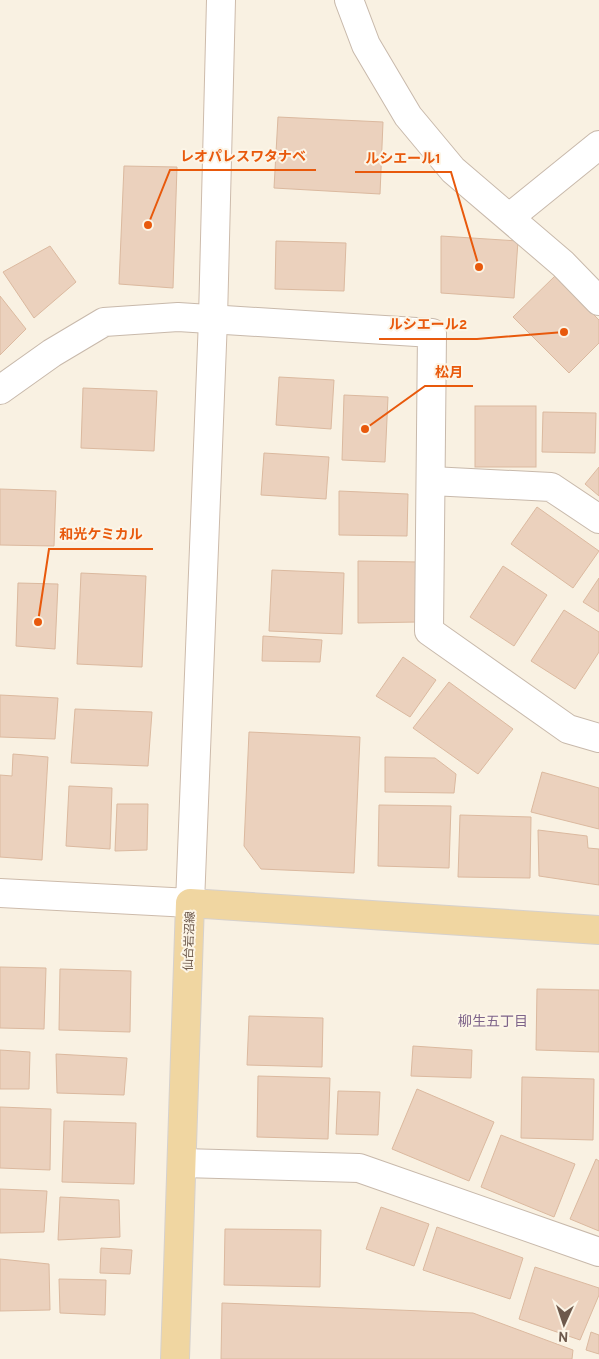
<svg xmlns="http://www.w3.org/2000/svg" width="599" height="1359" font-family="Overpass,'Noto Sans JP',sans-serif">
<style>
.building{fill:#ebd1bd;stroke:#dbb99f}
.lines{fill:none;stroke-linecap:round;stroke-linejoin:round}
.street-casing{stroke:#c8b9ab;stroke-width:30}
.secondary-casing{stroke:#cdbbab;stroke-width:30}
.primary-casing{stroke:#d6d1cd;stroke-width:30}
.street{stroke:#fff;stroke-width:28}
.secondary{stroke:#fff;stroke-width:28}
.primary{stroke:#f0d6a1;stroke-width:28}
.labels{text-anchor:middle;stroke-width:4;stroke-linejoin:round;paint-order:stroke}
.street-label{font-size:12px;fill:#6d594c;stroke:#fcf5e7}
.neighbourhood-label{font-size:14px;fill:#7e648a;stroke:#fcf5e7}
.leader{fill:none;stroke:#e8590c;stroke-width:2}
.callout-dot{fill:#e8590c;stroke:#fcf5e7;stroke-width:2}
.callout-label{font-size:14px;text-anchor:middle;font-weight:bold;fill:#e8590c;stroke:#fcf5e7;stroke-width:4;stroke-linejoin:round;paint-order:stroke}
</style>
<rect width="100%" height="100%" fill="#f9f1e2"/>
<g class="building">
<path d="M278,117L383,122L380,194L274,188Z"/>
<path d="M124,166L177,167L173,288L119,284Z"/>
<path d="M441,236L518,241L514,298L441,293Z"/>
<path d="M276,241L346,243L344,291L275,289Z"/>
<path d="M50,246L76,282L34,318L3,272Z"/>
<path d="M555,276L599,320V343L569,373L513,317Z"/>
<path d="M0,296L26,329L0,355Z"/>
<path d="M279,377L334,380L331,429L276,425Z"/>
<path d="M83,388L157,391L154,451L81,448Z"/>
<path d="M344,395L388,397L385,462L342,460Z"/>
<rect x="475" y="406" width="61" height="61"/>
<path d="M543,412L596,413L595,453L542,452Z"/>
<path d="M264,453L329,457L326,499L261,495Z"/>
<path d="M599,467V496L585,484Z"/>
<path d="M0,489L56,491L54,546L0,545Z"/>
<path d="M339,491L408,494L407,536L339,535Z"/>
<path d="M537,507L599,551L573,588L511,544Z"/>
<path d="M358,561L419,562L418,622L358,623Z"/>
<path d="M503,566L547,595L514,646L470,617Z"/>
<path d="M272,570L344,573L342,634L269,631Z"/>
<path d="M81,573L146,576L142,667L77,664Z"/>
<path d="M599,578V612L583,602Z"/>
<path d="M18,583L58,584L55,649L16,646Z"/>
<path d="M564,610L599,632V652L575,689L531,661Z"/>
<path d="M263,636L322,640L320,662L262,661Z"/>
<path d="M403,657L436,680L410,717L376,696Z"/>
<path d="M449,682L513,729L478,774L413,728Z"/>
<path d="M0,695L58,698L55,739L0,737Z"/>
<path d="M75,709L152,712L148,766L71,763Z"/>
<path d="M249,732L360,737L354,873L261,869L244,846Z"/>
<path d="M13,754L48,757L42,860L0,857V775L12,776Z"/>
<path d="M385,757L435,758L456,774L454,793L385,792Z"/>
<path d="M542,772L599,788V829L531,812Z"/>
<path d="M69,786L112,788L110,849L66,846Z"/>
<path d="M117,804H148L147,850L115,851Z"/>
<path d="M379,805L451,806L449,868L378,866Z"/>
<path d="M460,815L531,817L530,878L458,877Z"/>
<path d="M538,830L587,836L588,848L599,849V885L539,876Z"/>
<path d="M0,967L46,968L44,1029L0,1028Z"/>
<path d="M60,969L131,971L130,1032L59,1030Z"/>
<path d="M537,989L599,990V1052L536,1050Z"/>
<path d="M249,1016L323,1018L322,1067L247,1065Z"/>
<path d="M413,1046L472,1050L471,1078L411,1076Z"/>
<path d="M0,1050L30,1052L29,1089H0Z"/>
<path d="M56,1054L127,1058L124,1095L57,1093Z"/>
<path d="M258,1076L330,1078L328,1139L257,1137Z"/>
<path d="M522,1077L594,1079L593,1140L521,1138Z"/>
<path d="M417,1089L494,1122L469,1181L392,1149Z"/>
<path d="M338,1091L380,1092L378,1135L336,1134Z"/>
<path d="M0,1107L51,1109L50,1170L0,1168Z"/>
<path d="M64,1121L136,1123L134,1184L62,1182Z"/>
<path d="M501,1135L575,1164L554,1217L481,1187Z"/>
<path d="M596,1159L599,1161V1231L570,1219Z"/>
<path d="M0,1189L47,1191L44,1232L0,1233Z"/>
<path d="M60,1197L119,1200L120,1237L58,1240Z"/>
<path d="M381,1207L429,1224L414,1266L366,1249Z"/>
<path d="M437,1227L523,1258L510,1299L423,1270Z"/>
<path d="M225,1229L321,1230L320,1287L224,1285Z"/>
<path d="M101,1248L132,1250L130,1274L100,1273Z"/>
<path d="M0,1259L49,1264L50,1310L0,1311Z"/>
<path d="M535,1267L599,1288V1295L580,1340L519,1319Z"/>
<path d="M59,1279L106,1280L105,1315L60,1313Z"/>
<path d="M222,1303L473,1313L573,1350L572,1359H221Z"/>
<path d="M591,1332L599,1335V1354L586,1350Z"/>
</g>
<g class="lines">
<g class="street-casing">
<g id="street">
<path d="M349,0L366,45L408,116L453,170L563,264L599,301"/>
<path d="M510,217L599,145"/>
<path d="M0,390L52,353L104,322L178,317L432,333L429,631L568,729L599,738"/>
<path d="M431,481L551,487L599,519"/>
<path d="M182,1163L359,1168L599,1252"/>
</g>
</g>
<g class="secondary-casing">
<path id="secondary" d="M0,893L190,903L213,319L221,0"/>
</g>
<g class="primary-casing">
<path id="primary" d="M175,1359L190,903L599,930"/>
</g>
<use href="#street" class="street"/>
<use href="#secondary" class="secondary"/>
<use href="#primary" class="primary"/>
</g>
<g class="labels">
<g class="street-label">
<text transform="translate(189 941) rotate(-88)" y="4">仙台岩沼線</text>
</g>
<g class="neighbourhood-label">
<text x="493" y="1026">柳生五丁目</text>
</g>
</g>
<path class="leader" d="M148 225L170 170H316M479 267L451 172H355M564 332L477 339H379M365 429L425 386H473M38 622L49 549H153"/>
<g class="callout-dot">
<circle cx="148" cy="225" r="5"/>
<circle cx="479" cy="267" r="5"/>
<circle cx="564" cy="332" r="5"/>
<circle cx="365" cy="429" r="5"/>
<circle cx="38" cy="622" r="5"/>
</g>
<g class="callout-label">
<text x="243" y="161">レオパレスワタナベ</text>
<text x="403" y="163">ルシエール1</text>
<text x="428" y="329">ルシエール2</text>
<text x="449" y="377">松月</text>
<text x="101" y="539">和光ケミカル</text>
</g>
<g transform="translate(564 1324) rotate(183)" stroke="#fcf5e7" stroke-width="4" paint-order="stroke">
<path d="M0-4L9 19L0 12L-9 19Z" fill="#6d594c"/>
<text y="-8" font-size="14" font-weight="bold" text-anchor="middle" fill="#6d594c">N</text>
</g>
</svg>
